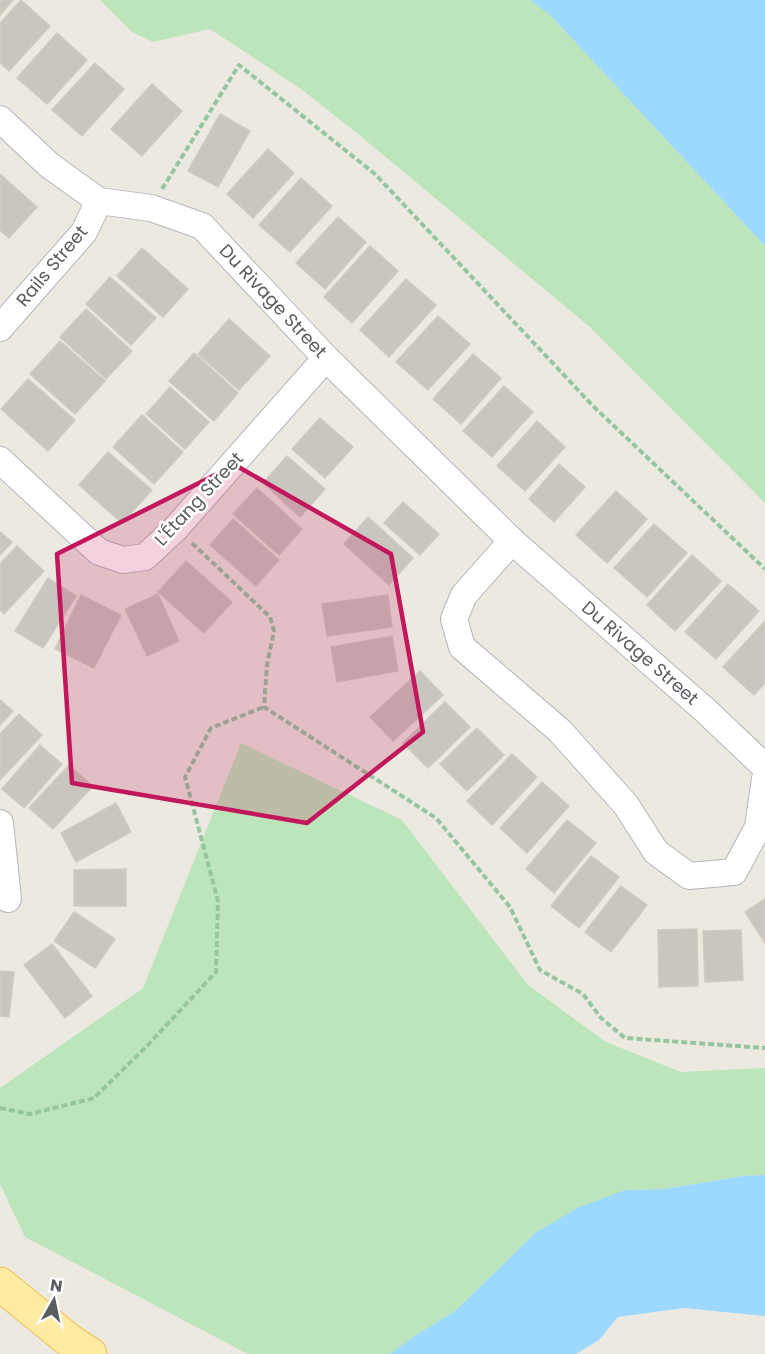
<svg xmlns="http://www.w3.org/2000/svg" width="765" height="1354" font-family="Poppins,sans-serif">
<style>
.green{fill:#bde5bb}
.water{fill:#9dd9ff}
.building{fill:#c9c5bf;stroke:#d1cabe;stroke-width:1.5}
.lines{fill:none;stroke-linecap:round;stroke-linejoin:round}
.minor-casing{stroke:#b3b6bb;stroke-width:28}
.primary-casing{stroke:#f3be51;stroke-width:35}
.path{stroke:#94c6a0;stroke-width:4;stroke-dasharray:6 3;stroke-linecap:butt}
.minor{stroke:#fff;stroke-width:26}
.primary{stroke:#ffeba2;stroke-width:33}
.marked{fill:#c2185b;fill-opacity:0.2;stroke:#c2185b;stroke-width:4.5;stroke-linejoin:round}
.labels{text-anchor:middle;stroke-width:5;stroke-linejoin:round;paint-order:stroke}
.street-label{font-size:18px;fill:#595d61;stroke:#fff}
</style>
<rect width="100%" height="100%" fill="#ece9e0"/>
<g class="green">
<path d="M100,0H532L550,15L765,246V503L591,328L358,134L301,89L210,29L153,42L132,32Z"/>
<path d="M241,743L402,820L528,985L606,1042L681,1072L765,1068V1175L743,1176L664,1189L625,1190L535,1233L455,1311L413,1337L390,1354H248L25,1237L0,1184V1088L143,988Z"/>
</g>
<g class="water">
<path d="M530,0H765V246L550,15Z"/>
<path d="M765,1175V1316L684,1308L618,1317L599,1340L576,1354H390L413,1337L455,1311L535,1233L577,1208L625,1190L664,1189L743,1176Z"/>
</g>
<g class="building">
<path d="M0,0H13L0,15Z"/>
<path d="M21,0L50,26L9,71L0,63V23Z"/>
<path d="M57,33L87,60L47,104L17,78Z"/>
<path d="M95,63L124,89L82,136L52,110Z"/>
<path d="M152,84L182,111L142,156L111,129Z"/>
<path d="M220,114L250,131L218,187L188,171Z"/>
<path d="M268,149L294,173L253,218L227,194Z"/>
<path d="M0,174L37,207L9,238L0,230Z"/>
<path d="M301,178L332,206L290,252L259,225Z"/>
<path d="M338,217L366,242L325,289L296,263Z"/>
<path d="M370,246L398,271L352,323L324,297Z"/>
<path d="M142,248L188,289L163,317L117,276Z"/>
<path d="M110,277L156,318L131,345L86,304Z"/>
<path d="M406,279L436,305L389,357L360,330Z"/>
<path d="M86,309L132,351L106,379L60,337Z"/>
<path d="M438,316L470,344L428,390L396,362Z"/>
<path d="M229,319L270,356L239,390L198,354Z"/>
<path d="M60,341L105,381L75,414L30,374Z"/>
<path d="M194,353L238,393L214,421L169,381Z"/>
<path d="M473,354L501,378L461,424L433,399Z"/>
<path d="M28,379L75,420L48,451L1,409Z"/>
<path d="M504,386L533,412L492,457L463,431Z"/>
<path d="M170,387L209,422L185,449L146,414Z"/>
<path d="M142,415L183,452L154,484L113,447Z"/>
<path d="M320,418L353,447L325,478L292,449Z"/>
<path d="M537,421L565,447L525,491L497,466Z"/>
<path d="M108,452L152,490L122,523L79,485Z"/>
<path d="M287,456L325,489L300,517L263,483Z"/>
<path d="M559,464L585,487L554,522L529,499Z"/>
<path d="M257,488L302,529L279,555L233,514Z"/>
<path d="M616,491L647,519L607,563L576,535Z"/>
<path d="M403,502L439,534L420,555L384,523Z"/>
<path d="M368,517L413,558L389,585L344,544Z"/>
<path d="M233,519L279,560L256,586L210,545Z"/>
<path d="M654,524L687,553L647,597L614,568Z"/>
<path d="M0,532L12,542L0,555Z"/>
<path d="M17,546L44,571L4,614L0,610V564Z"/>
<path d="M692,555L721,581L675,631L647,605Z"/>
<path d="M186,561L232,602L204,633L158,592Z"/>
<path d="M48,578L76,596L43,648L15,631Z"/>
<path d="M728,584L759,611L716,659L685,632Z"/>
<path d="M158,594L179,641L147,656L125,609Z"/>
<path d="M81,595L121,615L94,668L55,649Z"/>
<path d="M388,595L392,627L327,636L322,604Z"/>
<path d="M765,621V683L754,695L723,667Z"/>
<path d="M392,636L398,671L337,682L331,647Z"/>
<path d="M420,671L443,695L393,741L370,717Z"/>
<path d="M0,700L13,711L0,725Z"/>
<path d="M445,702L470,727L428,768L403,743Z"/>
<path d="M19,714L42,735L0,780V734Z"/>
<path d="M477,728L504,755L467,791L440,764Z"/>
<path d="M40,745L62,764L24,808L2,789Z"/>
<path d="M512,754L537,777L492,825L467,801Z"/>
<path d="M69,765L93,786L53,829L29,808Z"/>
<path d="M542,782L569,806L527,853L500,828Z"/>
<path d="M116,803L131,832L76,862L61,833Z"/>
<path d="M567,820L596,843L554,893L526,869Z"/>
<path d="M591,856L619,877L579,928L551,906Z"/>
<path d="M126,869V906H74V870Z"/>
<path d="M621,886L647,905L611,952L585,932Z"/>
<path d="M765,899V943L745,912Z"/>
<path d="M74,912L115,939L95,968L54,941Z"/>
<path d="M697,929L698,986L659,987L658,930Z"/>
<path d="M741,930L743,980L705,982L703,931Z"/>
<path d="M52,944L92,996L65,1018L24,965Z"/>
<path d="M0,971L14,972L9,1017L0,1016Z"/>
</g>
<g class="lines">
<g class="minor-casing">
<g id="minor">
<path d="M0,119L49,165L99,201L151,208L202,226L326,358L512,541L706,711L765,767"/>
<path d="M0,328L84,232L99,201"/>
<path d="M0,460L99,552L123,560L145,557L176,528L326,358"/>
<path d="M512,541L464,595L454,619L462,647L560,731L626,805L656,852L689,876L734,872L758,827L765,779"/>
<path d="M0,823L8,899"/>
</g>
</g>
<g class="primary-casing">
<path id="primary" d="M0,1284L70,1341L90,1354"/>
</g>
<g class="path">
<path d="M162,189L239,65L375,174L594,407L765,569"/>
<path d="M192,543L270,617L274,631L267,665L264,707L436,818L510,907L540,970L583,994L601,1018L625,1038L765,1048"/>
<path d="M0,1108L30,1114L94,1098L146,1047L216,972L218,901L185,777L211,728L264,707"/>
</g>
<use href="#minor" class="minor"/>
<use href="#primary" class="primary"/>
</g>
<path class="marked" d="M235,465L391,554L423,732L307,823L72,783L57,554Z"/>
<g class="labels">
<g class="street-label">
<text transform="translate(52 266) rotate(-50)" y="6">Rails Street</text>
<text transform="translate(273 301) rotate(47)" y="6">Du Rivage Street</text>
<text transform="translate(199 499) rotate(-47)" y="6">L'Étang Street</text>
<text transform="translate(640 653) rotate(41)" y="6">Du Rivage Street</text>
</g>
</g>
<g transform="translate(54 1300) rotate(9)" stroke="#ffffff" stroke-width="4.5" paint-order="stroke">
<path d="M0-4.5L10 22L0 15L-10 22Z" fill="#595d61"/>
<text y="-9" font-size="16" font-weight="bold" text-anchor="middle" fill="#595d61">N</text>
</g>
</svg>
